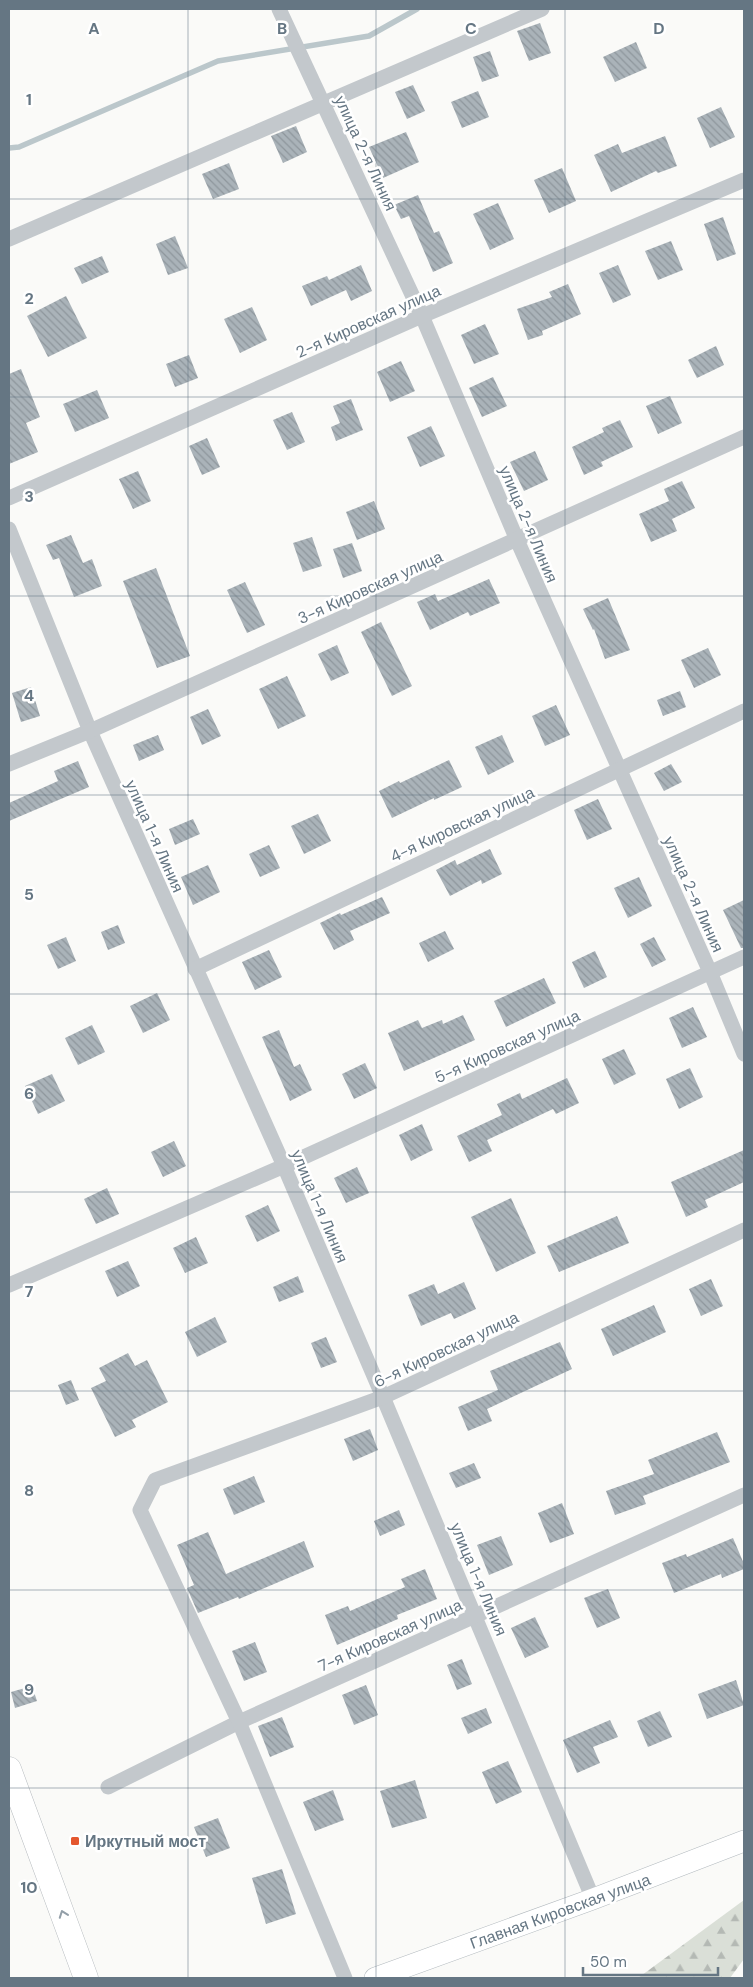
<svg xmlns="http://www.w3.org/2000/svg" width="753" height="1987" font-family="'DM Sans',sans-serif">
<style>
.forest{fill:url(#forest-firs)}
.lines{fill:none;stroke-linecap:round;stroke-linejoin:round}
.stream{stroke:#bbc7cb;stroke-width:5.5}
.building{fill:url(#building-back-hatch)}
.secondary-casing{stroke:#b3babf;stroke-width:22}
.primary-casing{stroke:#b5babe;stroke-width:25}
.street{stroke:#c3c8cc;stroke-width:15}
.secondary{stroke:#fff;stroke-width:21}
.primary{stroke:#fff;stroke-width:24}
.oneway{stroke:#939fa8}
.grid{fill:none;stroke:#657683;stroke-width:1;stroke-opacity:0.55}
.poi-dot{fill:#e4572e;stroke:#fff;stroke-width:2}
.labels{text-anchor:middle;stroke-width:5;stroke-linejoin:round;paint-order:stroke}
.street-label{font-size:16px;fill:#657683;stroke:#fff}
.poi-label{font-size:16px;font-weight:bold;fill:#657683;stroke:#fff;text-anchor:start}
.grid-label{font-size:16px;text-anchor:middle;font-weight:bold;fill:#657683;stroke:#fff;stroke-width:5;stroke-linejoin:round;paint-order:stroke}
</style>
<defs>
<pattern id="forest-firs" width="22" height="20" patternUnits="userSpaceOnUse" patternTransform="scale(1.25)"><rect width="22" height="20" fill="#dadfd7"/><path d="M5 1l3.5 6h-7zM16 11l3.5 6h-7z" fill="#b4b9b4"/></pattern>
<pattern id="building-back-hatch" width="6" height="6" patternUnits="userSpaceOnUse" patternTransform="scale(1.25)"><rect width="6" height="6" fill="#aab3b9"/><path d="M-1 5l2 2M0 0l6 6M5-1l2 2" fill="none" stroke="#8e969c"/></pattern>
</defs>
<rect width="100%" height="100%" fill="#fafaf8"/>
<path class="forest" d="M744,1900V1959L730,1978H638Z"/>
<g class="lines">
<path class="stream" d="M9,148L19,147L218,61L369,36L417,9"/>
</g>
<g class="building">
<path d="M540,23L551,53L529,61L517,31Z"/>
<path d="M636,42L647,68L615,82L603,57Z"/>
<path d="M490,51L499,76L482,82L473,57Z"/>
<path d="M413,85L425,111L407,119L395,92Z"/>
<path d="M478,91L489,117L462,128L451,102Z"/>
<path d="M721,107L735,137L710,148L697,118Z"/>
<path d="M296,126L307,152L283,163L271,136Z"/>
<path d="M406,132L419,162L383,178L369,147Z"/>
<path d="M665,136L677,166L658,173L656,171L611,192L594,155L618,144L622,153Z"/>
<path d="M229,163L239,189L213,199L202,174Z"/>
<path d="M562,168L576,201L549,213L534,180Z"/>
<path d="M418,195L434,233L439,231L453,263L433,272L409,216L401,219L394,205Z"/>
<path d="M498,203L514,239L490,250L473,214Z"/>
<path d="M723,217L736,254L717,261L704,224Z"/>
<path d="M175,236L188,268L168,275L156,244Z"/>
<path d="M671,241L683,270L658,280L645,251Z"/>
<path d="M102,256L109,272L82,284L74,268Z"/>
<path d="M361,265L372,291L351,301L346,290L311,306L302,286L327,276L329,280Z"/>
<path d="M618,265L631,295L613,303L599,273Z"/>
<path d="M568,284L581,314L542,331L543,335L528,340L517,309L552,297L549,292Z"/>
<path d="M66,296L87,338L48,357L27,316Z"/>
<path d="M252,307L267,340L240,353L224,319Z"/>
<path d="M485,324L499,354L474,364L461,335Z"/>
<path d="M716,346L724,365L697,378L688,360Z"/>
<path d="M189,355L198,378L175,387L166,364Z"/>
<path d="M401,361L415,391L390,402L377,372Z"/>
<path d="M21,369L40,417L26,423L38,452L9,464V374Z"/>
<path d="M493,377L507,406L482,417L469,388Z"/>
<path d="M97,390L109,418L75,432L63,404Z"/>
<path d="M670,396L682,423L658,434L646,406Z"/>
<path d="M351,399L363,430L336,441L331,427L340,423L333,406Z"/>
<path d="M292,412L305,442L287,450L273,420Z"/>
<path d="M620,420L633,447L601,462L603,466L584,475L572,447L604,432L602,428Z"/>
<path d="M431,426L445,456L420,467L407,437Z"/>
<path d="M207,438L220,467L202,475L189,446Z"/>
<path d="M535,451L548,480L524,491L510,462Z"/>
<path d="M138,471L151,501L133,509L119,479Z"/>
<path d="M682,481L695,508L672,519L677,531L651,542L639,514L669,501L664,489Z"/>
<path d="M374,501L385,529L357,540L346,512Z"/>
<path d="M71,535L83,563L92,559L102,586L74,597L59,558L53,560L46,545Z"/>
<path d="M312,537L322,566L303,572L293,543Z"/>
<path d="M352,543L362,571L343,578L333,549Z"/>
<path d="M156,568L190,656L157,668L123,581Z"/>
<path d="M489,579L500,603L470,616L468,612L430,630L417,602L435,594L438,601Z"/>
<path d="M245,582L265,625L247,633L227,590Z"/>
<path d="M608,598L630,650L605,659L594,629L593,630L583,609Z"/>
<path d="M381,622L412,686L392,696L361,632Z"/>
<path d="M337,645L349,673L331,681L318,654Z"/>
<path d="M708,648L721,675L694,688L681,660Z"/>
<path d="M287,676L306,716L278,729L259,689Z"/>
<path d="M31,687L40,716L21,722L12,693Z"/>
<path d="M680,691L686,707L663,716L657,700Z"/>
<path d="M556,705L570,735L545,746L532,716Z"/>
<path d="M208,709L221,736L202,745L190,717Z"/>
<path d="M158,735L164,750L139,761L133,745Z"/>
<path d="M502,735L514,762L488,775L475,747Z"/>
<path d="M449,760L462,787L434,800V798L392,818L379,791L399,781L400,783Z"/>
<path d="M78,761L89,787L9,821V803L58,781L54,771Z"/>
<path d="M671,764L682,782L664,791L654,773Z"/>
<path d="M598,799L612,829L587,840L574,810Z"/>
<path d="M318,814L331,841L304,854L291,826Z"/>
<path d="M193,819L200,834L175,845L169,829Z"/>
<path d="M269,845L280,868L260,877L249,854Z"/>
<path d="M490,849L502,874L482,884L481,880L450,896L436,870L455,860L457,865Z"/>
<path d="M208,865L220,892L193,905L181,877Z"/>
<path d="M639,877L652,906L628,918L614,888Z"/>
<path d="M382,897L390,913L350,931L354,940L334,950L320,923L340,913L341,915Z"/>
<path d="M744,900V948H741L723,910Z"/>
<path d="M118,925L125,943L108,950L101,932Z"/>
<path d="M445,931L454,949L428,962L419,943Z"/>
<path d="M66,937L76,961L58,969L47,945Z"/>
<path d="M654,937L666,960L652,967L640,944Z"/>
<path d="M269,950L282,977L255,990L242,962Z"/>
<path d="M595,951L607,977L584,988L572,962Z"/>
<path d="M544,978L556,1003L506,1027L494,1001Z"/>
<path d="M157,993L170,1020L143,1033L130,1006Z"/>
<path d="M693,1007L707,1037L682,1048L669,1018Z"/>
<path d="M463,1015L475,1040L404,1071L388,1033L418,1020L422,1028L442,1020L443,1024Z"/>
<path d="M92,1025L105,1052L78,1065L65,1038Z"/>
<path d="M279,1030L294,1067L300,1064L312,1090L290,1101L262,1037Z"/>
<path d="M624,1049L636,1074L614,1085L602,1059Z"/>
<path d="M365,1063L377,1088L354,1099L342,1074Z"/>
<path d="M690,1068L703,1097L679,1109L666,1079Z"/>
<path d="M52,1074L65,1101L38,1114L25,1086Z"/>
<path d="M567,1078L579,1103L556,1114L553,1109L487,1140L492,1151L469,1162L457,1136L502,1115L497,1104L520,1093L522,1099Z"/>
<path d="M422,1124L433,1150L411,1161L399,1135Z"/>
<path d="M174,1141L186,1166L163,1177L151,1152Z"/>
<path d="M744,1150V1182L705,1200L708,1207L686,1217L671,1182Z"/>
<path d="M357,1167L369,1193L346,1203L334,1178Z"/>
<path d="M107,1188L119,1214L96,1224L84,1199Z"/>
<path d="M511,1198L536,1253L496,1272L471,1217Z"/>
<path d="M268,1205L280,1231L257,1242L245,1216Z"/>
<path d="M617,1216L629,1243L559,1272L547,1246Z"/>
<path d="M196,1237L208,1263L185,1273L173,1248Z"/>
<path d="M128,1261L140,1286L117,1297L105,1271Z"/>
<path d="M298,1276L304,1292L279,1302L273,1287Z"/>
<path d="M711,1279L723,1306L701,1316L689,1289Z"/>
<path d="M464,1282L476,1309L454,1319L451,1313L421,1326L408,1295L434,1284L438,1294Z"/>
<path d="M654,1305L666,1332L613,1356L601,1329Z"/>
<path d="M215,1317L227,1342L197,1357L185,1332Z"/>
<path d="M326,1337L337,1362L321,1368L311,1343Z"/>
<path d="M560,1342L572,1369L487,1409L492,1421L468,1431L458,1407L498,1390L490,1371Z"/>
<path d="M128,1353L135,1366L147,1360L168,1402L132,1420L136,1427L115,1437L91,1388L106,1381L99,1368Z"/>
<path d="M71,1380L79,1400L66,1405L58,1385Z"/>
<path d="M370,1429L378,1450L353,1461L344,1439Z"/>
<path d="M717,1432L730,1462L643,1496L646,1504L615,1515L606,1491L654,1474L648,1460Z"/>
<path d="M474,1463L481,1478L456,1488L449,1473Z"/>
<path d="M254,1476L265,1502L234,1515L223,1489Z"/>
<path d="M562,1503L574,1534L550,1543L538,1513Z"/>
<path d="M399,1510L405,1525L380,1536L374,1521Z"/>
<path d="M208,1532L226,1574L304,1541L314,1567L239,1599L238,1597L198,1613L187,1588L194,1585L177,1545Z"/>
<path d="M501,1536L513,1565L489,1575L477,1545Z"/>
<path d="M733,1538L744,1564V1569L722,1578L721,1574L674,1593L662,1563L686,1554L687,1557Z"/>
<path d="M425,1569L437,1599L397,1615L398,1619L337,1645L325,1615L348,1606L350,1611L405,1587L401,1579Z"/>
<path d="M608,1589L620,1618L597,1628L584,1598Z"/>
<path d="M535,1617L549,1647L525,1658L511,1628Z"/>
<path d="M255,1642L267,1672L244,1681L232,1651Z"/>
<path d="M462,1659L472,1684L457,1690L447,1665Z"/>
<path d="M736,1680L744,1705L707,1719L698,1694Z"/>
<path d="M366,1685L378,1715L354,1725L342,1695Z"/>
<path d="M32,1686L37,1701L15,1708L11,1692Z"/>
<path d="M486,1708L492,1723L468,1734L461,1718Z"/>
<path d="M660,1711L672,1737L648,1747L637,1721Z"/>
<path d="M282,1717L294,1747L270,1757L258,1726Z"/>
<path d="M610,1720L618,1737L593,1747L600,1763L577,1773L563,1740Z"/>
<path d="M508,1761L522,1792L496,1804L482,1772Z"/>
<path d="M415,1780L427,1818L392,1828L380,1791Z"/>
<path d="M333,1790L344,1820L315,1831L303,1802Z"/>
<path d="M218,1818L230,1848L206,1857L194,1827Z"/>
<path d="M282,1869L296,1914L266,1924L252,1878Z"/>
</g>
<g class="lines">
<g class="secondary-casing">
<path id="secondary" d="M375,1978L593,1899L744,1841"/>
</g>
<g class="primary-casing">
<path id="primary" d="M9,1769L86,1978"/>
</g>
<g class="street">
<path d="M279,9L422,316L517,540L710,972L744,1054"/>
<path d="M9,239L542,9"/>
<path d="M9,498L422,316L744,180"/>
<path d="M9,529L90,731L284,1166L383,1397L593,1899"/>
<path d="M9,764L90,731L744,437"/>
<path d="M195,969L744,711"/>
<path d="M9,1285L284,1166L744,957"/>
<path d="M108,1787L239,1722L744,1495"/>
<path d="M345,1978L239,1722L140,1510L155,1480L383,1397L744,1230"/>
</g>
<use href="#secondary" class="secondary"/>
<use href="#primary" class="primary"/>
</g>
<defs><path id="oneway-chevron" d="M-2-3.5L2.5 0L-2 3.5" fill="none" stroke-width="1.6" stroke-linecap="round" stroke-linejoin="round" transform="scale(1.25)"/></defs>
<use class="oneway" href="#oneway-chevron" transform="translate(63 1914) rotate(-110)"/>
<path class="grid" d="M188,9V1978M376,9V1978M565,9V1978M9,199H744M9,397H744M9,596H744M9,795H744M9,994H744M9,1192H744M9,1391H744M9,1590H744M9,1788H744"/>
<rect class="poi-dot" x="70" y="1836" width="10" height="10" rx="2.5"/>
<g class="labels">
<g class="street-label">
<text transform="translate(366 153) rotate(65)" y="6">улица 2-я Линия</text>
<text transform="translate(368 321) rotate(-24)" y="6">2-я Кировская улица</text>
<text transform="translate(529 524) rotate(67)" y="6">улица 2-я Линия</text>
<text transform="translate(370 587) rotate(-24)" y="6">3-я Кировская улица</text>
<text transform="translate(462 824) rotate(-25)" y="6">4-я Кировская улица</text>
<text transform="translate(155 836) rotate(66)" y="6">улица 1-я Линия</text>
<text transform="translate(694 894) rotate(66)" y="6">улица 2-я Линия</text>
<text transform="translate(507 1046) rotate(-24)" y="6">5-я Кировская улица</text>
<text transform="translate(320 1206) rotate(67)" y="6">улица 1-я Линия</text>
<text transform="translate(446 1349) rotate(-25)" y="6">6-я Кировская улица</text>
<text transform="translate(479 1579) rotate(67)" y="6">улица 1-я Линия</text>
<text transform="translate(390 1635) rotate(-24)" y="6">7-я Кировская улица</text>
<text transform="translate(560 1911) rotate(-20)" y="6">Главная Кировская улица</text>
</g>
<g class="poi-label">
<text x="85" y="1847">Иркутный мост</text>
</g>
</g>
<g class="grid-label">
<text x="94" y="34">A</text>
<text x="282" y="34">B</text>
<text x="471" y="34">C</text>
<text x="659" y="34">D</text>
<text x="29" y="105">1</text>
<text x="29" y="304">2</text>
<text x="29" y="502">3</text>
<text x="29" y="701">4</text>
<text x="29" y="900">5</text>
<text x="29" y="1099">6</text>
<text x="29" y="1297">7</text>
<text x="29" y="1496">8</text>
<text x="29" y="1695">9</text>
<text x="29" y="1893">10</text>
</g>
<rect width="753" height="1987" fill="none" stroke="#657683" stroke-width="20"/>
<path d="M583 1967v8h135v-8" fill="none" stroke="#657683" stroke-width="2.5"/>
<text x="590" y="1967" font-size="15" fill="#657683" stroke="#ffffff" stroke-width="4" paint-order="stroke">50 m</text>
</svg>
